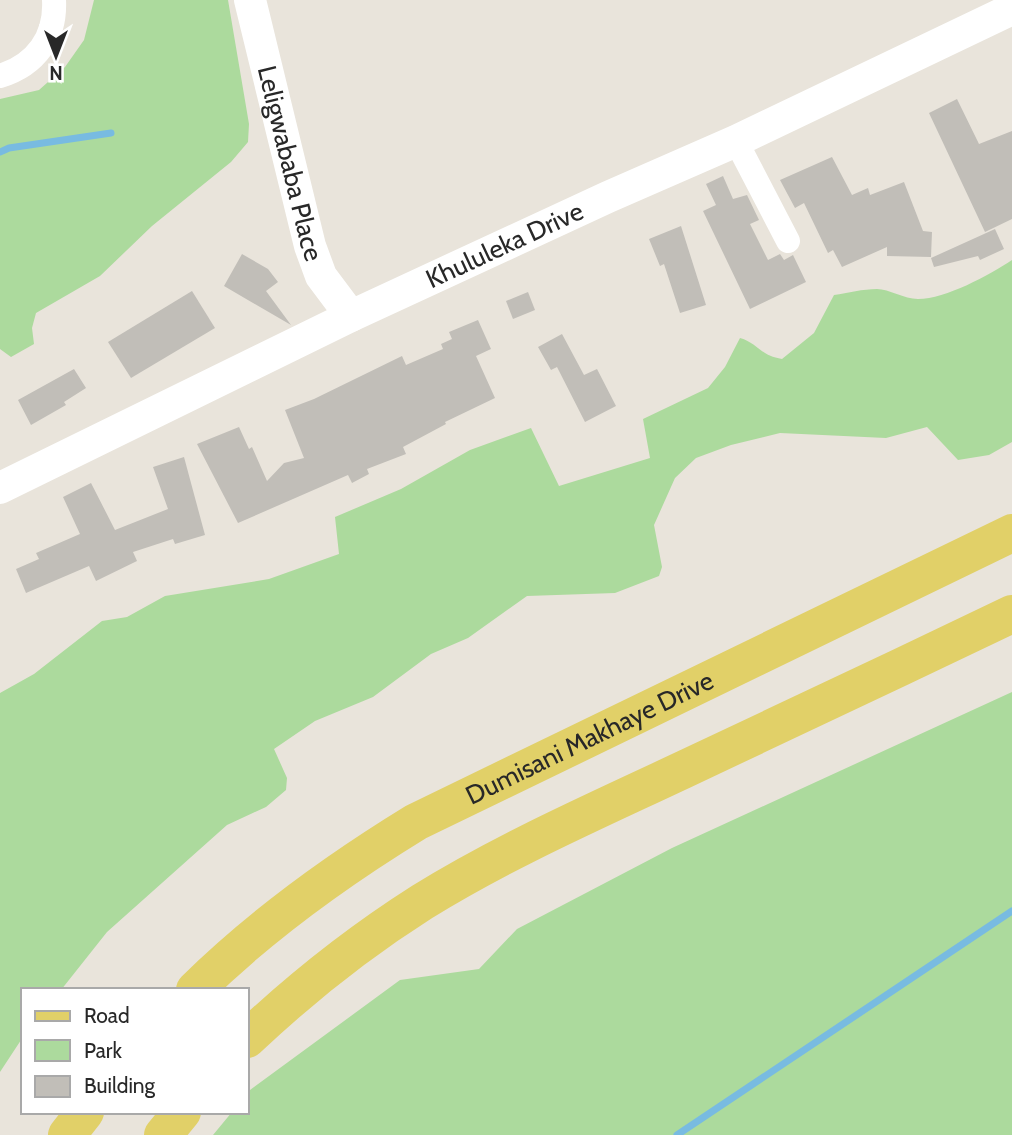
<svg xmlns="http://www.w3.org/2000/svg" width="1012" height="1135" font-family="Cabin,sans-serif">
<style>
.green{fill:#acda9d}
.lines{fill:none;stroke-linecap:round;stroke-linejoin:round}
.stream{stroke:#78bbe1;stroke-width:7}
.building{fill:#c1beb8}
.minor{stroke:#fff;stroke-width:24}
.tertiary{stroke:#fff;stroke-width:32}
.primary{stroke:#e1d068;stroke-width:38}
.labels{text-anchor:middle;stroke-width:5;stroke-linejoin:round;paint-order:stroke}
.street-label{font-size:26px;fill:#282828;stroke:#fff}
</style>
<rect width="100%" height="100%" fill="#e9e4db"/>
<g class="green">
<path d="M94,0H228L249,124L248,142L231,162L152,226L100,276L36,313L32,328L34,344L11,357L0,349V99L39,90L65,67L84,40Z"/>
<path d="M1012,260V442L989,455L958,460L927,427L886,438L780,433L731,445L696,458L675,478L654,525L662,567L659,576L615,593L527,596L468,638L431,654L373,697L315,721L274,749L287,778L286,790L266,807L227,825L107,932L61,990H23V1037L0,1072V693L34,674L102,621L127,617L165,596L269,579L339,554L335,517L401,489L470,450L531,428L559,486L650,458L643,419L708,388L725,367L740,338C758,343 760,356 782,359L814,333L834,295C848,293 863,289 877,289C889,289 904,299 918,299C946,299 989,275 1012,260Z"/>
<path d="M1012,692V1135H213L232,1112H247V1095L250,1090L400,980L479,969L517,929L672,848Z"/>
</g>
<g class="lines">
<g class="stream">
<path d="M0,152L9,148L111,133"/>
<path d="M677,1135L1012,911"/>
</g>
</g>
<g class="building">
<path d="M957,99L979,144L1012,131V219L985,232L929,113Z"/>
<path d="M832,157L852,195L868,188L870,195L904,182L923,231L932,232L931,257L887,256V247L842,267L833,250L828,253L804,203L795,208L780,180Z"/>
<path d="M723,176L733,199L747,195L759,220L750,224L768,260L780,254L784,260L793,255L806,282L750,309L703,211L716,205L706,184Z"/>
<path d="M681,226L706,305L680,313L664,264L660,266L649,239Z"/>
<path d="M995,229L1004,249L980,260L978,256L934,267L931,258Z"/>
<path d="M242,254L268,269L278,282L266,291L291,325L224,286Z"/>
<path d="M192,291L215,328L131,378L108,342Z"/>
<path d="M528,292L535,310L513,319L506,301Z"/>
<path d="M478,320L491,349L476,356L495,398L445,422L446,424L403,447L406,454L367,469L369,474L352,483L348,475L238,523L197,444L239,427L249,449L252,447L267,481L284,463L304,458L285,410L314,399L402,356L406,365L443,349L441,344L452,339L449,332Z"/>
<path d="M562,334L584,375L597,369L616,406L585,422L557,367L551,370L538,347Z"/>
<path d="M74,369L86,388L64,402L66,405L31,425L18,400Z"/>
<path d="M184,457L205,535L175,544L173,539L133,552L137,561L96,581L89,566L26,593L16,569L39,559L36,553L80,534L63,497L91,483L115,530L168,509L153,467Z"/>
</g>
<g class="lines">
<g class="minor">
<path d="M0,76C36,65 56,37 54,0"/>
<path d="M736,141L788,241"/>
</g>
<g class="tertiary">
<path id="s1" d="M250,0L310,246L321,276L351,316"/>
<path id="s2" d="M0,488L351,316L608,197L736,141L1012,9"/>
</g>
<g class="primary">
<path id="s3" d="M195,990C261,925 336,871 416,822L1012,533"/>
<path d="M247,1039C301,988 359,942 422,902C506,850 598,810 687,768C795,717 904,666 1012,614"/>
<path d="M67,1135L85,1112"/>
<path d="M163,1135L182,1112"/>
</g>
</g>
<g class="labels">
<g class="street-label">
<text dy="9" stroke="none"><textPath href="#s1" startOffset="168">Leligwababa Place</textPath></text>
<text dy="9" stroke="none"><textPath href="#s2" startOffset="560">Khululeka Drive</textPath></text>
<text dy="9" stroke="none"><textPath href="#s3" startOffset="471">Dumisani Makhaye Drive</textPath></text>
</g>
</g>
<rect x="21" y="988" width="228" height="126" fill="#ffffff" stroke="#a9a9a9" stroke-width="2"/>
<rect x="35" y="1011" width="35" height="10" fill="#e1d068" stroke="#a9a9a9" stroke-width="2"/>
<text x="84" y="1023" font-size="21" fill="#282828">Road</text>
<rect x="35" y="1040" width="35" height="21" fill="#acda9d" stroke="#a9a9a9" stroke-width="2"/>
<text x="84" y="1058" font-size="21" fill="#282828">Park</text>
<rect x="35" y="1076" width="35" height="21" fill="#c1beb8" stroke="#a9a9a9" stroke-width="2"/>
<text x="84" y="1093" font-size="21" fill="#282828">Building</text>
<g transform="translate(56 56) rotate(180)" stroke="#ffffff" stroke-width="5" paint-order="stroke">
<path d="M0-5L12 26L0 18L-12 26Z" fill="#282828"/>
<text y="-10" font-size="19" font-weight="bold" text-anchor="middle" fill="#282828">N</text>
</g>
</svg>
